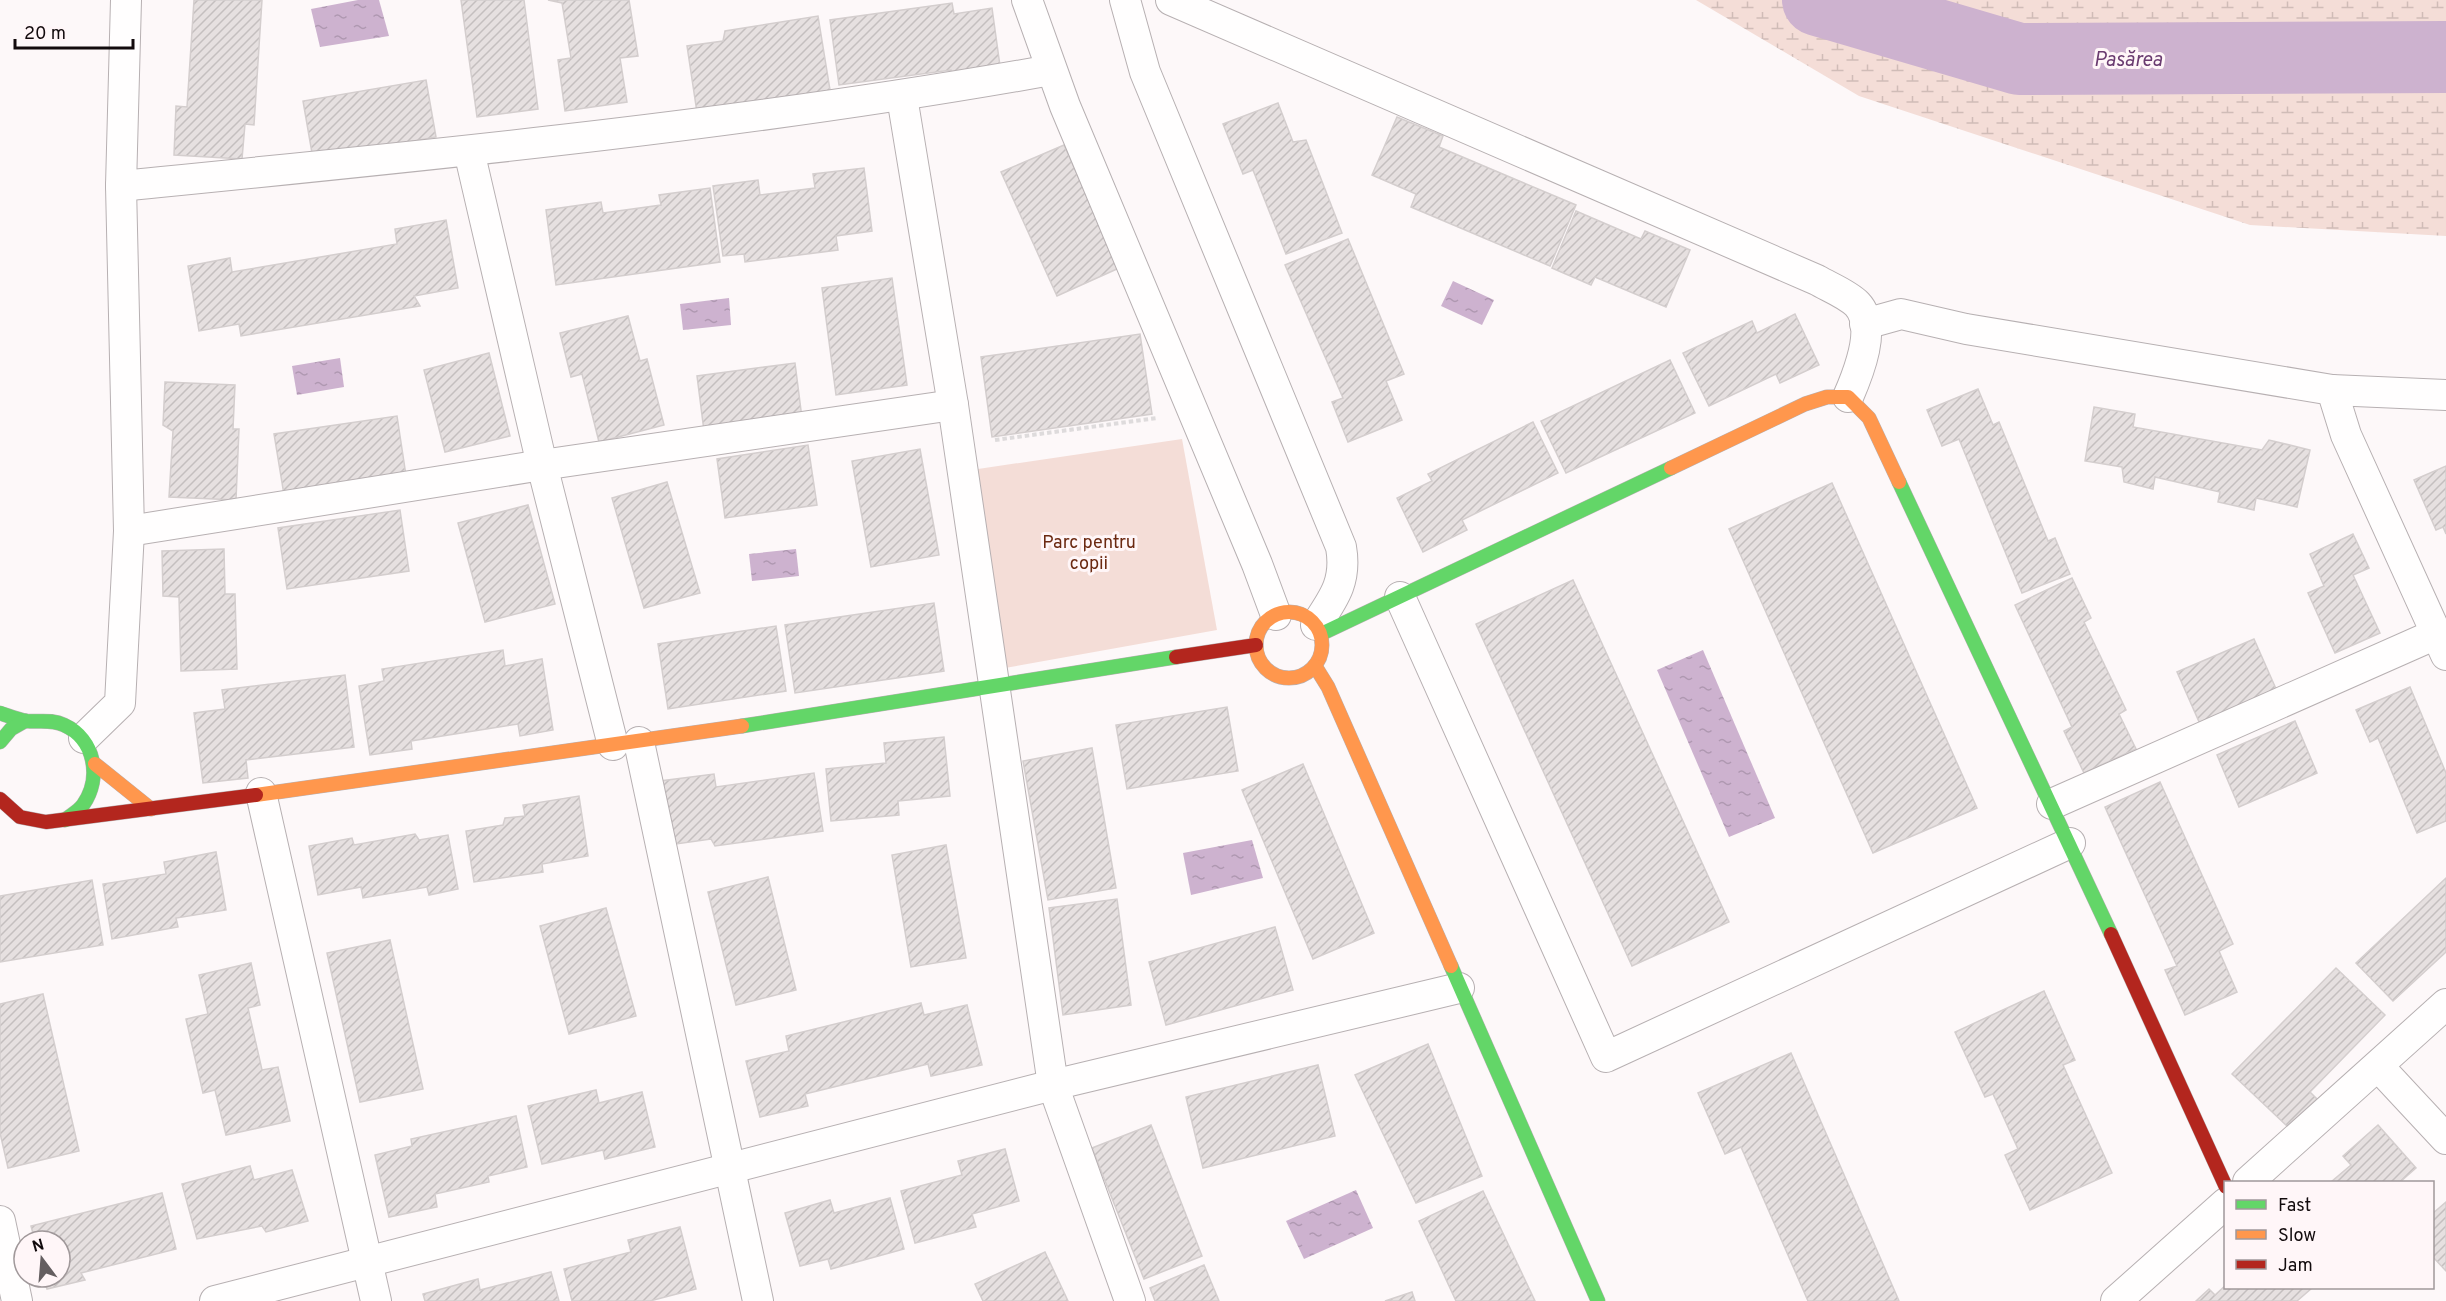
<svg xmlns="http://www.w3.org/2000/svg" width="2446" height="1301" font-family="Overpass,sans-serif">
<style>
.green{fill:#f4ddd7}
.wetland{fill:url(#wetland-marsh)}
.water{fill:url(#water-ripples)}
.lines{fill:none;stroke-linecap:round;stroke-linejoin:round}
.river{stroke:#cdb2cf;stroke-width:72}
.building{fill:url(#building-hatch);stroke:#d4cece;stroke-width:1.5}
.street-casing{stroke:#b7b0b2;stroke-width:32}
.fast-casing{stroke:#b7b0b2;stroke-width:15}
.slow-casing{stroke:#b7b0b2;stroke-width:15}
.jam-casing{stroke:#b7b0b2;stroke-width:15}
.path{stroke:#dedbdc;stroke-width:4;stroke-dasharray:4.5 3;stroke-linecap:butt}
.street{stroke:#fffefe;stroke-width:30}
.fast{stroke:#63d668;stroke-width:14}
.slow{stroke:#ff974d;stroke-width:14}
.jam{stroke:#b3261e;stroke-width:14}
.labels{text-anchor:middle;stroke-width:6;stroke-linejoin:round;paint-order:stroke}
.park-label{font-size:18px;fill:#6b2911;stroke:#fff6f8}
.water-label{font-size:20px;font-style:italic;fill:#6a3b70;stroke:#fff6f8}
</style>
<defs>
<pattern id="wetland-marsh" width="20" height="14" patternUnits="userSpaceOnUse" patternTransform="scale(1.5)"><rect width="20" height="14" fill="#f4ddd7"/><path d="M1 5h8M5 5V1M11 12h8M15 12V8" fill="none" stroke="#d0bcb7"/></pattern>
<pattern id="water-ripples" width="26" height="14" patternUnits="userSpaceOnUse" patternTransform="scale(1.5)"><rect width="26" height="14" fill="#cdb2cf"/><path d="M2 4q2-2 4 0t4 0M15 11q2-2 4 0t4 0" fill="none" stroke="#af98b1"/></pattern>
<pattern id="building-hatch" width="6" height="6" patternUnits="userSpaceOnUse" patternTransform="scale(1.5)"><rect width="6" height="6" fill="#e6e0e0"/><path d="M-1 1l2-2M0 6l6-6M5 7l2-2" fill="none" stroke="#c4bfbf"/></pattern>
</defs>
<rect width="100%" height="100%" fill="#fdf8f9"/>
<path class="green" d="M1182,439L1217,630L1005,668L978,469Z"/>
<path class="wetland" d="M1696,0H2446V236L2250,225L1859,96Z"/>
<g class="water">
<path d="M358,0H379L389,36L320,47L311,9Z"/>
<path d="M1453,281L1494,300L1482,325L1441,306Z"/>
<path d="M729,298L731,325L683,330L680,304Z"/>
<path d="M340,358L344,387L297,395L292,366Z"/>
<path d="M796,549L799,576L752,581L749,554Z"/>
<path d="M1703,650L1775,818L1729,837L1657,670Z"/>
<path d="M1252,840L1263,878L1191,895L1183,853Z"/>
<path d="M1356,1190L1373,1228L1304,1259L1286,1221Z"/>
</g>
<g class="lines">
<path class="river" d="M1818,0L2019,59L2446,57"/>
</g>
<g class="building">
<path d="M194,0H262L254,125L245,124L242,159L174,155L176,106L187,107Z"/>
<path d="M461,0H524L538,109L477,117Z"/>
<path d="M548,0H629L638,56L620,58L627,102L565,111L558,60L571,58L562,3Z"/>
<path d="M952,3L954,14L992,8L1001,73L952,80L951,70L839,85L830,20Z"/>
<path d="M818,16L830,90L698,119L687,46L723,41L725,31Z"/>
<path d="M426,80L436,137L313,159L303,101Z"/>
<path d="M1278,103L1293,142L1306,140L1342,233L1286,254L1253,170L1243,174L1223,124Z"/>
<path d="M1397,117L1443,136L1439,147L1576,205L1550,266L1411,207L1416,194L1372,175Z"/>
<path d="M1064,145L1119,268L1057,296L1001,172Z"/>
<path d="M864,168L872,231L836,236L838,250L745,262L744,254L723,256L713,186L758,180L760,195L815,188L813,174Z"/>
<path d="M710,188L720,262L556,285L546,210L601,202L603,213L661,205L659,195Z"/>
<path d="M1576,211L1641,239L1645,231L1690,250L1666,307L1595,277L1591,285L1552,268Z"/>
<path d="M446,220L458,288L414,296L420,306L241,336L239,324L199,331L188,266L230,258L232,272L397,244L395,229Z"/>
<path d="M1348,239L1404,374L1386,381L1402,420L1348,442L1332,402L1343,398L1285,265Z"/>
<path d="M892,278L907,385L836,395L822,288Z"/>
<path d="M1795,314L1819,365L1780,383L1776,374L1709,406L1683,353L1752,321L1757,333Z"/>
<path d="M628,316L640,361L647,359L664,425L599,442L582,374L571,377L560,333Z"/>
<path d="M1140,334L1152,414L992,437L981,357Z"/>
<path d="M489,353L510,436L445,452L424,370Z"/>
<path d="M1670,360L1695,413L1566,473L1541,421Z"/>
<path d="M795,363L803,426L705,439L697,376Z"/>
<path d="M165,382L235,385L233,429H239L236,500L169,497L173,431L163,425Z"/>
<path d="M1978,389L1993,425L1999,422L2048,541L2055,538L2070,574L2022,593L1959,439L1942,446L1927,410Z"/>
<path d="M2094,407L2135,414L2133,427L2262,450L2269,440L2310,450L2297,507L2256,498L2254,510L2218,502L2220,492L2155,477L2153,489L2124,482L2122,467L2085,461Z"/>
<path d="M397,416L407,482L285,501L274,434Z"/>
<path d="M1533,422L1558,473L1462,520L1467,530L1423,552L1397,498L1432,481L1428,474Z"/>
<path d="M808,445L817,505L725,518L717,459Z"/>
<path d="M920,449L939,555L871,567L852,461Z"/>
<path d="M2446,466V534L2443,527L2436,530L2414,480Z"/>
<path d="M667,482L700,593L644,608L612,498Z"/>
<path d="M1832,483L1977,808L1873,853L1729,529Z"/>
<path d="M528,505L555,604L485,622L458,523Z"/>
<path d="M400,510L409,571L287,589L278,528Z"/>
<path d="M2353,534L2369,568L2353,575L2380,633L2335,653L2308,593L2324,586L2310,554Z"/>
<path d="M224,549L225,594H235L237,669L181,671L179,597L163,596L162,551Z"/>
<path d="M2072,578L2091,618L2084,622L2126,710L2119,714L2136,749L2084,773L2064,731L2072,727L2015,605Z"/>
<path d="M1573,580L1729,922L1632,966L1476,624Z"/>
<path d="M934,603L944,671L795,693L785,625Z"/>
<path d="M776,626L786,691L668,709L658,644Z"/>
<path d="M2254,639L2277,691L2200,724L2177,672Z"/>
<path d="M503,650L505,666L542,659L553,730L520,736L518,724L411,741L412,749L370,755L359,686L384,681L382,669Z"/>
<path d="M345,675L354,747L246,760L248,778L203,783L194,713L225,709L222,690Z"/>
<path d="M2410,687L2446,773V821L2417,833L2378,738L2370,742L2356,710Z"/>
<path d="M1227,707L1238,771L1127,789L1116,725Z"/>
<path d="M2295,721L2317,773L2239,807L2217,755Z"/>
<path d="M944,737L950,796L898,801L899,815L831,821L826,769L886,763L884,743Z"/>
<path d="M1092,748L1116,888L1048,900L1023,761Z"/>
<path d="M1303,764L1374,933L1313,959L1242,790Z"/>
<path d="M814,773L823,831L715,846L711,839L669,845L660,781L714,774L716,787Z"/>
<path d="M2160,782L2233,944L2219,951L2237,992L2185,1015L2165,970L2177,966L2105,807Z"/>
<path d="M579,796L588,856L542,864L543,872L474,882L466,831L503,825L505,818L525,816L523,805Z"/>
<path d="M415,834L419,840L448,835L458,889L429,895L427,887L363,898L361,887L318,895L309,846L352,838L354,845Z"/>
<path d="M946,845L966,958L911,967L892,855Z"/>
<path d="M216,852L226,910L176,918L178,927L112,939L103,884L166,874L164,862Z"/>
<path d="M768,877L796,990L736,1005L708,892Z"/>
<path d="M2446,878V952L2393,1001L2356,963Z"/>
<path d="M92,880L103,945L0,962V896Z"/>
<path d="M1117,899L1131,1005L1063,1015L1049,908Z"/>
<path d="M606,908L636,1016L569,1034L540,926Z"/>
<path d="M1275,927L1293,990L1166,1025L1149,962Z"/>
<path d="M390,940L423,1089L360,1102L327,953Z"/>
<path d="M251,963L260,1005L248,1008L262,1070L278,1067L290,1121L226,1135L215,1090L203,1093L186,1019L208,1014L199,975Z"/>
<path d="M2336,968L2385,1015L2310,1092L2317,1099L2289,1128L2232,1074Z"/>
<path d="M2044,991L2075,1060L2063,1065L2112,1173L2030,1210L2005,1155L2018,1149L1993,1094L1985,1097L1955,1032Z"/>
<path d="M43,994L79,1151L8,1168L0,1133V1004Z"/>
<path d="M921,1003L924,1015L967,1005L982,1065L931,1076L928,1064L805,1094L808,1106L760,1117L746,1061L789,1051L786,1036Z"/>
<path d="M1428,1044L1482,1176L1416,1203L1355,1075Z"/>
<path d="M1791,1053L1899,1301H1808L1741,1147L1725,1154L1698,1093Z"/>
<path d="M1318,1065L1335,1136L1203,1168L1186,1097Z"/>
<path d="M596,1090L599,1103L642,1092L655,1147L605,1159L603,1150L542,1164L528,1106Z"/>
<path d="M516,1116L527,1167L488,1176L489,1182L435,1194L437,1207L389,1217L375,1155L412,1146L411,1139Z"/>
<path d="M1151,1125L1202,1256L1144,1279L1092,1148Z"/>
<path d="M2378,1125L2416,1168L2400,1182H2331L2351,1165L2343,1156Z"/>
<path d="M1005,1149L1019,1201L972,1214L976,1227L915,1243L901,1191L962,1175L958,1161Z"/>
<path d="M250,1166L254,1180L292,1170L308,1221L266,1232L262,1226L197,1239L182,1184Z"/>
<path d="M1483,1191L1535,1301H1456L1419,1221Z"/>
<path d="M162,1193L176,1249L81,1273L85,1280L47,1289L44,1277H60V1241H35L31,1226Z"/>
<path d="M890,1198L904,1249L831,1269L828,1259L800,1266L785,1213L830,1200L834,1213Z"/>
<path d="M2446,1202V1271L2432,1256V1214Z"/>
<path d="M680,1227L696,1289L650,1301H572L564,1269L631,1252L628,1240Z"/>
<path d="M1045,1252L1068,1301H983L975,1284Z"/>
<path d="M1204,1265L1219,1301H1155L1150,1288Z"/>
<path d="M551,1272L559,1301H425L423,1294L478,1279L480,1290Z"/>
<path d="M2226,1285V1288H2312L2297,1301H2196L2209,1289L2215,1295Z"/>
<path d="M1412,1292L1415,1301H1385Z"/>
</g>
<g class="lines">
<g class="street-casing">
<g id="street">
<path d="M1027,0L1065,106L1257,564L1276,615"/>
<path d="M1125,0L1145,72L1341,547C1347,581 1334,598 1316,625"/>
<path d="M1171,0L1817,280C1829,287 1847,294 1857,304C1878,326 1858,374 1848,397"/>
<path d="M902,97L953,405L1053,1085L1130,1301"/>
<path d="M469,151L542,465L613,745"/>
<path d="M121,186C432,155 744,125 1051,70"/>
<path d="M1865,324L1901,314L1966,329L2332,390L2346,435L2446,655"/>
<path d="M2332,390L2446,395"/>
<path d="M129,531L542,465L953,405"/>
<path d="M1400,597L1606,1057L2070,843"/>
<path d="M84,738L120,703L129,531L121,186L126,0"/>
<path d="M639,742L758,1301"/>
<path d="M261,793L376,1301"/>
<path d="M2052,804L2436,634"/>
<path d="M2378,1066L2446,1139"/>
<path d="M2248,1182L2446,1004"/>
<path d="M0,1221L17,1301"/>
<path d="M215,1301L1053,1085L1459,988"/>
<path d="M2116,1301L2226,1203"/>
</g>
</g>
<g class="fast-casing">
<g id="fast">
<path d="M1899,482L2111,934"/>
<path d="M1321,634L1671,468"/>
<path d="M0,713C9,716 18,720 27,721C40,722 52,719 64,725C95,739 102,778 83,805C79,811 71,815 65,820"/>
<path d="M742,726L1176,657"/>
<path d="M0,742L11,729L25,721"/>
<path d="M1451,966L1598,1301"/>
</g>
</g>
<g class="slow-casing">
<g id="slow">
<path d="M1671,468L1805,404L1827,397H1848L1869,418L1899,482"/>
<circle cx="1289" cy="645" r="33"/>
<path d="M1315,666L1328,687L1451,966"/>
<path d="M95,764L151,809"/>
<path d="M256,795L742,726"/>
</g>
</g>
<g class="jam-casing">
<g id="jam">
<path d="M1176,657L1256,645"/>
<path d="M0,799L20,817L46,822L256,795"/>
<path d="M2111,934L2226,1187"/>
</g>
</g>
<path class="path" d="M995,440L1157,418"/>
<use href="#street" class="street"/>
<use href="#fast" class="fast"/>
<use href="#slow" class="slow"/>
<use href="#jam" class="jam"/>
</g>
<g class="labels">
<g class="park-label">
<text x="1089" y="548">Parc pentru<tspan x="1089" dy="21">copii</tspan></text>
</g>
<g class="water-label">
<text x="2128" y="66">Pasărea</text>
</g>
</g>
<rect x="2224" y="1181" width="210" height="108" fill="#fff6f8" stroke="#a0989a" stroke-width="1.5"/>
<rect x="2236" y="1200" width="30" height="9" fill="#63d668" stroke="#a0989a" stroke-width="1.5"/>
<text x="2278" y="1211" font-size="18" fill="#120b0d">Fast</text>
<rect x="2236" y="1230" width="30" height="9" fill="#ff974d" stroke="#a0989a" stroke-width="1.5"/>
<text x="2278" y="1241" font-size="18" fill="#120b0d">Slow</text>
<rect x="2236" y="1260" width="30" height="9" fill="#b3261e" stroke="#a0989a" stroke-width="1.5"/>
<text x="2278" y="1271" font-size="18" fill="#120b0d">Jam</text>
<g transform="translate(42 1259) rotate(344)"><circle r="28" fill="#fff6f8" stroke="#a0989a" stroke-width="1.5"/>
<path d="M0-4.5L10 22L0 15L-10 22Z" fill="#645e60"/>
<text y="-9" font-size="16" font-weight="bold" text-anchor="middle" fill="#120b0d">N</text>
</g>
<path d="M15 39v9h118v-9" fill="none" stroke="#120b0d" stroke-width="3"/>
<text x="24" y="39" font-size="18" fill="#120b0d" stroke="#fff6f8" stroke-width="4.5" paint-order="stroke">20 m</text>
</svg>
